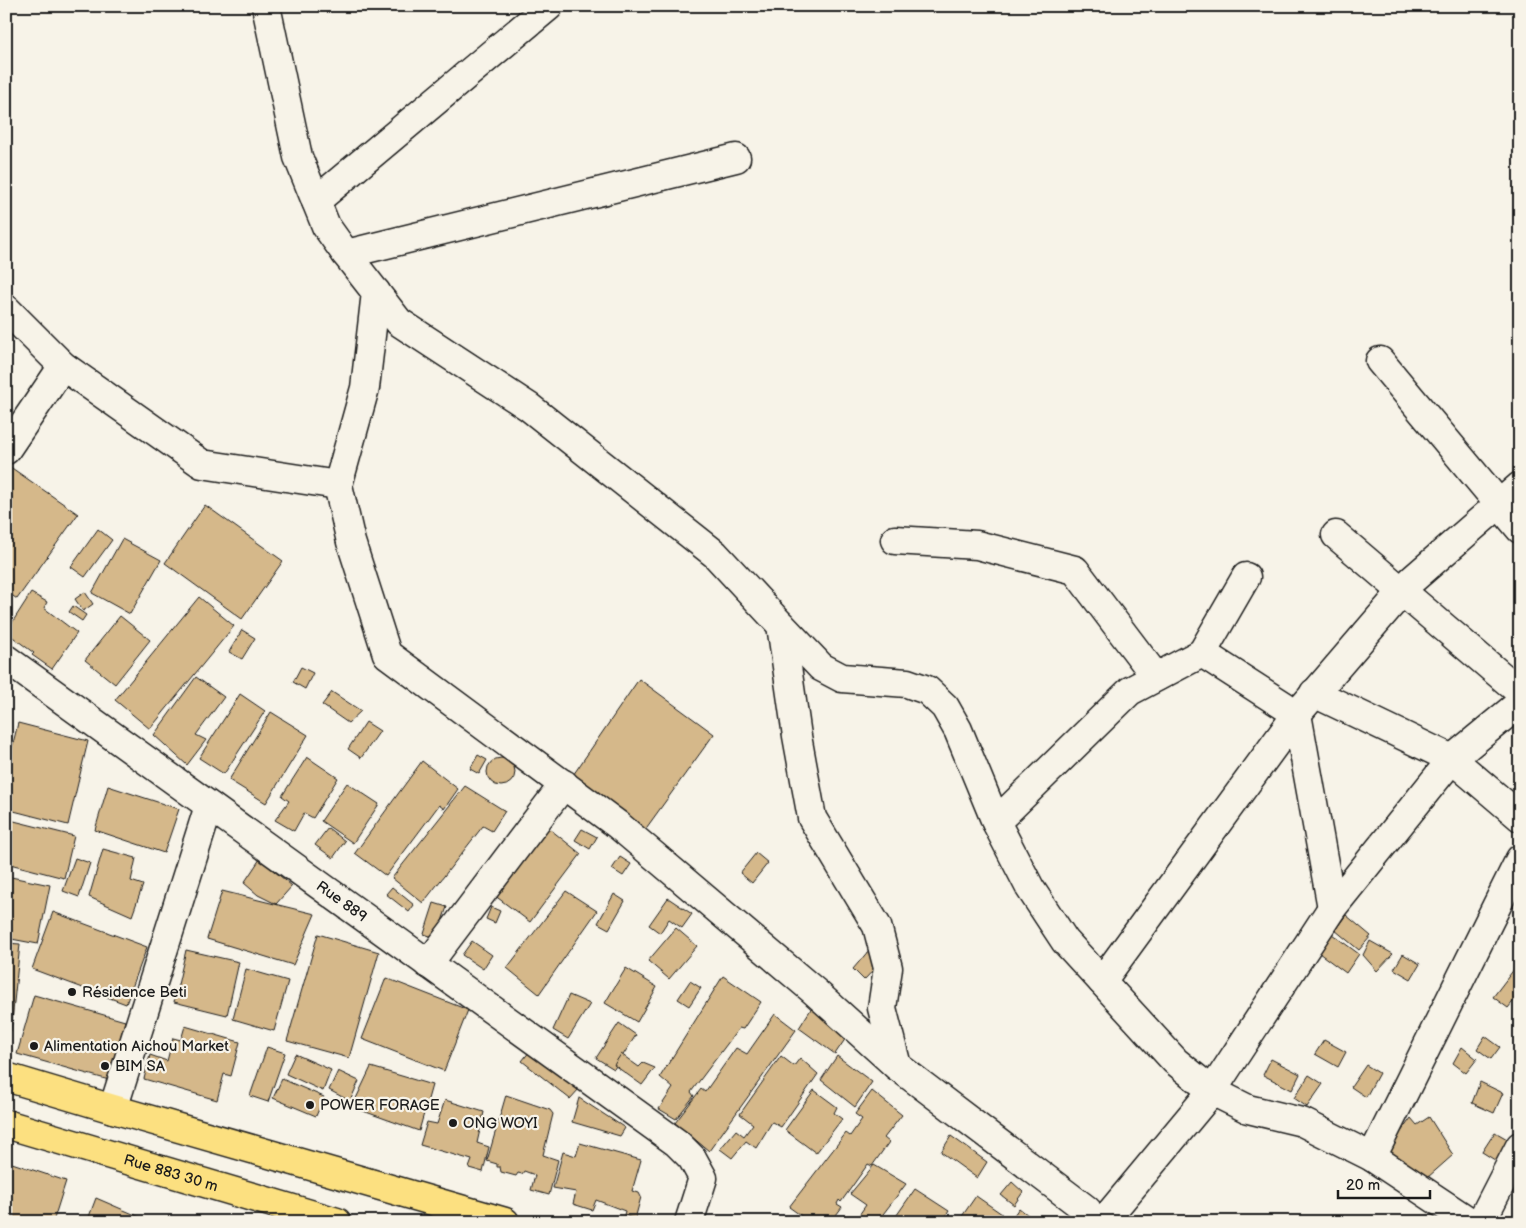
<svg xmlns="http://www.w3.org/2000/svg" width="1526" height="1228" font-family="'Balsamiq Sans',sans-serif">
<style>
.building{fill:#d5b88a;stroke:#1c1c1c}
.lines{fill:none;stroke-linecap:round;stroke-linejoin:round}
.minor-casing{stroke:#1c1c1c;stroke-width:31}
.major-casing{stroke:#1c1c1c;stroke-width:31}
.minor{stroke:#f7f3e8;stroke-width:28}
.major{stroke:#fce080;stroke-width:28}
.poi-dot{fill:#1c1c1c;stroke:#f7f3e8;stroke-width:2}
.labels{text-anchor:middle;stroke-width:4.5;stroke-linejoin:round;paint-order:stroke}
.street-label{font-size:15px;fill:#1c1c1c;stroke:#f7f3e8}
.poi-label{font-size:15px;fill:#1c1c1c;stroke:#f7f3e8;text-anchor:start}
</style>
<rect width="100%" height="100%" fill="#f7f3e8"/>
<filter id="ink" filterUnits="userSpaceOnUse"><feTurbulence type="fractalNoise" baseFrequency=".02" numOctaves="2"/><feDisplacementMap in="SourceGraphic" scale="10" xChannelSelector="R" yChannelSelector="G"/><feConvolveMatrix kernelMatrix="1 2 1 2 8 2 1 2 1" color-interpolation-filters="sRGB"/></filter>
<g filter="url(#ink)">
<g class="building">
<path d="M6,464L78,514L17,599L6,591Z"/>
<path d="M205,505L283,561L242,619L165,563Z"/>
<path d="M98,529L112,540L85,577L71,567Z"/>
<path d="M122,539L161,560L130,614L92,593Z"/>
<path d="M85,592L93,604L83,611L75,599Z"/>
<path d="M31,593L47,602L44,608L77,633L52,669L32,655L34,653L6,632Z"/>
<path d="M199,597L234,626L150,729L115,700Z"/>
<path d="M73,606L86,615L82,621L69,612Z"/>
<path d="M120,616L150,640L115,684L85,660Z"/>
<path d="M242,630L255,638L242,659L229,652Z"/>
<path d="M301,667L313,673L305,689L293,682Z"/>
<path d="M196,677L224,697L196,735L206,740L187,765L154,735Z"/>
<path d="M639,679L714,734L634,845L558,797Z"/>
<path d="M332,692L361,711L348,723L322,705Z"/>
<path d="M240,694L265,711L224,774L199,758Z"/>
<path d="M271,712L308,735L266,803L229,780Z"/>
<path d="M366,722L380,731L361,758L348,749Z"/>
<path d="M18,723L88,741L68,825L6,809V772Z"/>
<path d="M478,755L487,760L479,774L470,769Z"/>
<path d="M307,757L338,778L313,818L304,813L294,831L275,820L289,801L282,796Z"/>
<circle cx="501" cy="772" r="14"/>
<path d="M422,761L458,789L444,809L439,805L386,876L355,853Z"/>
<path d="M347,783L379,804L353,843L321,821Z"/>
<path d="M108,786L179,809L164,853L95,830Z"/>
<path d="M465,786L505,811L492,831L483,826L423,903L392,878Z"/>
<path d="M6,819L74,836L64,878L6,863Z"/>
<path d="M546,826L581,854L530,922L494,895Z"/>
<path d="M328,828L345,841L333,858L315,845Z"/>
<path d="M582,829L597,837L590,849L575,840Z"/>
<path d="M103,849L136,858L131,881L143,885L132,916L89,897Z"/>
<path d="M756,853L768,863L752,883L740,873Z"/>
<path d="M620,857L631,864L623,876L612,869Z"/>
<path d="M75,858L90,863L79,897L63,891Z"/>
<path d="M260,859L292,886L276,904L258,895L244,883Z"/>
<path d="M6,876L50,885L38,944L6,938Z"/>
<path d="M392,887L414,905L409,912L386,894Z"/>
<path d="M222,891L315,914L293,965L207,939Z"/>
<path d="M566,891L597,911L539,994L507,968Z"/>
<path d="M614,894L625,901L609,929L598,923Z"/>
<path d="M668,898L692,914L682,928L669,919L660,933L649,925Z"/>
<path d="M434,903L447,907L436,938L424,934Z"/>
<path d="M491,907L500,911L495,923L486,919Z"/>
<path d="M53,912L147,947L126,1004L32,969Z"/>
<path d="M1346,915L1371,936L1359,950L1335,930Z"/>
<path d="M676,928L697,946L669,979L648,961Z"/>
<path d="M318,934L379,952L349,1058L287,1041Z"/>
<path d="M1332,934L1359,954L1346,973L1319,953Z"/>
<path d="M472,941L492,955L483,969L462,955Z"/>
<path d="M1370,941L1393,954L1377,971L1363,955Z"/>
<path d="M6,943L20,944L11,1031H6Z"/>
<path d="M870,949L882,961L864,980L853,969Z"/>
<path d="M186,950L239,962L227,1015L174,1002Z"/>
<path d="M1403,954L1420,964L1411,979L1394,969Z"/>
<path d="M1518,964L1520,965V993L1508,1008L1493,997Z"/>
<path d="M626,968L657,987L637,1022L605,1003Z"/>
<path d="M246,969L288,981L274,1031L233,1019Z"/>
<path d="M723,976L761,1002L743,1029L739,1028L691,1092L694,1096L676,1119L659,1109L673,1088L660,1077Z"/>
<path d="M386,978L468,1010L444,1071L362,1039Z"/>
<path d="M690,981L701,988L689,1006L678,999Z"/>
<path d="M34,995L125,1021L109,1080L17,1054Z"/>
<path d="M569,995L590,1004L568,1039L553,1030Z"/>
<path d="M811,1009L848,1035L835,1054L799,1028Z"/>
<path d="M775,1014L796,1030L709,1151L675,1123L701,1089L705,1092L736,1048L747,1054Z"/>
<path d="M619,1023L636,1035L614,1069L596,1058Z"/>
<path d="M185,1026L240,1042L231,1076L224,1074L217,1100L144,1079L150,1055L167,1061L173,1038L181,1040Z"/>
<path d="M1485,1036L1500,1047L1491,1059L1477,1049Z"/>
<path d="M1324,1040L1346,1052L1338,1067L1315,1054Z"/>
<path d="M267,1047L285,1053L268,1102L250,1096Z"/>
<path d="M1462,1047L1477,1059L1466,1073L1453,1063Z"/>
<path d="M530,1051L579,1089L570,1099L522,1061Z"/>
<path d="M295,1054L331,1070L323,1091L286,1074Z"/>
<path d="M621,1054L639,1067L643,1063L655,1068L642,1085L614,1065Z"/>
<path d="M781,1056L794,1066L800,1058L818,1074L781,1127L772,1122L756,1148L746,1141L732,1158L720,1149L736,1130L744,1136L753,1124L740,1114Z"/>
<path d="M837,1056L872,1082L855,1107L821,1080Z"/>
<path d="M1271,1059L1300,1074L1292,1090L1263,1075Z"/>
<path d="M1366,1065L1379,1073L1366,1097L1351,1087Z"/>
<path d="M371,1067L432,1085L419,1131L352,1107Z"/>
<path d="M338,1071L359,1081L350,1101L329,1090Z"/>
<path d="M1309,1075L1323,1084L1307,1107L1294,1098Z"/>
<path d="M282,1079L324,1097L316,1116L273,1098Z"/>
<path d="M1480,1082L1503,1093L1494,1113L1472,1103Z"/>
<path d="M814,1090L837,1107L834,1113L842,1119L816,1153L785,1130Z"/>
<path d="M872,1091L902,1115L884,1138L889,1142L872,1166L868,1164L841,1202L839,1200L837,1204L842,1207L831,1222H810L789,1207L846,1133L850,1136L862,1119L855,1114Z"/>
<path d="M506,1095L550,1110L553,1114L543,1155L558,1160L549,1195L531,1190L535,1175L524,1171L522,1174L518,1173L516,1176L501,1172L500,1167H497V1164L487,1161Z"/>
<path d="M579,1098L625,1128L620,1136L572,1122Z"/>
<path d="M445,1100L484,1112L477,1143L489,1147L483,1172L469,1168L472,1160L420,1145L427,1122L437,1124Z"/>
<path d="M1429,1117L1453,1155L1419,1185L1385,1154L1411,1118L1417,1125Z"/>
<path d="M1495,1132L1509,1140L1498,1162L1482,1152Z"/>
<path d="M951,1136L987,1162L977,1178L941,1152Z"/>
<path d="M580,1143L641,1160L632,1191L639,1193L641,1197L635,1219L624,1215L625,1211L596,1200L592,1210L573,1204L576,1192L553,1188L563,1152L576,1156Z"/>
<path d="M6,1161L66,1181L53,1222H6Z"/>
<path d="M874,1165L906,1184L877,1222H871L859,1215L866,1205L850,1194Z"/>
<path d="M1012,1182L1023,1192L1014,1205L1001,1195Z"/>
<path d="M915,1189L949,1211L942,1222H892Z"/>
<path d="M976,1196L1002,1214L996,1222H958Z"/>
<path d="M96,1198L140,1217L138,1222H87Z"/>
<path d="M1019,1208L1037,1222H1009Z"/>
</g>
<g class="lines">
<g class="minor-casing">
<g id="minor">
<path d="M266,6L298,157L326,226L346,254L399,322L529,407L715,554L781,625L797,736L812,818L877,926L888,968L882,1008L897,1066L1087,1210L1091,1222"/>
<path d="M316,201L549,6"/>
<path d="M346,254L736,158"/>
<path d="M376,292L365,388L338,485L351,542L387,654L618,825L814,991L897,1066"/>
<path d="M6,309L63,366L202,464L338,485"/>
<path d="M1380,361L1520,529"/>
<path d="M6,450L63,366"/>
<path d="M1336,535L1520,692"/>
<path d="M895,540L977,545L1075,570L1156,677"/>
<path d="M781,625L821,667L842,678L907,683L927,690L945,707L958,730L996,822L1030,888L1065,941L1175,1061L1212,1091L1248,1109L1302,1122L1372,1157L1470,1222"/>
<path d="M1202,653L1297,714L1332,908"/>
<path id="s1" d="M6,659L677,1143L692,1158L703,1178L689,1222"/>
<path d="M1314,693L1452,759L1520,817"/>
<path d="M996,822L1130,691L1202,653L1246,577"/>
<path d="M428,964L564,784"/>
<path d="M1102,981L1297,714L1412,580L1520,486"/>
<path d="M113,1109L209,806"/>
<path d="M1372,1157L1520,859"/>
<path d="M1103,1222L1212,1091L1332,908L1452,759L1520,703"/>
<path d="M1481,1222L1520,1146"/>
</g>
</g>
<g class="major-casing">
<g id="major">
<path d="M6,1077L113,1109L505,1222"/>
<path id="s2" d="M6,1124L337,1222"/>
</g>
</g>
<use href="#minor" class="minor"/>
<use href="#major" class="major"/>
</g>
</g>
<g class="poi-dot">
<circle cx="72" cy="992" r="5"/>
<circle cx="34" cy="1046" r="5"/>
<circle cx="105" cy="1066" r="5"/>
<circle cx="310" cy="1105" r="5"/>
<circle cx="453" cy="1123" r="5"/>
</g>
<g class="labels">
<g class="street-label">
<text dy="5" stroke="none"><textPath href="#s1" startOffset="414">Rue 889</textPath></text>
<text dy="5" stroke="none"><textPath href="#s2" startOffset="172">Rue 883 30 m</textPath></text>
</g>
<g class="poi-label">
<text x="82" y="997">Résidence Beti</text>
<text x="44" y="1051">Alimentation Aichou Market</text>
<text x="115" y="1071">BIM SA</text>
<text x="320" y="1110">POWER FORAGE</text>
<text x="463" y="1128">ONG WOYI</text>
</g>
</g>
<rect width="1526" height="1228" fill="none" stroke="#f7f3e8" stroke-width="25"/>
<rect x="12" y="12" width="1501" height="1203" fill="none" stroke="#1c1c1c" stroke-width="2" filter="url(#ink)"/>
<path d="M1338 1190v8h92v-8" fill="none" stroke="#1c1c1c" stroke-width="2.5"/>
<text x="1346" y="1190" font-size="15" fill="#1c1c1c" stroke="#f7f3e8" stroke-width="4" paint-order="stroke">20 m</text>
</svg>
